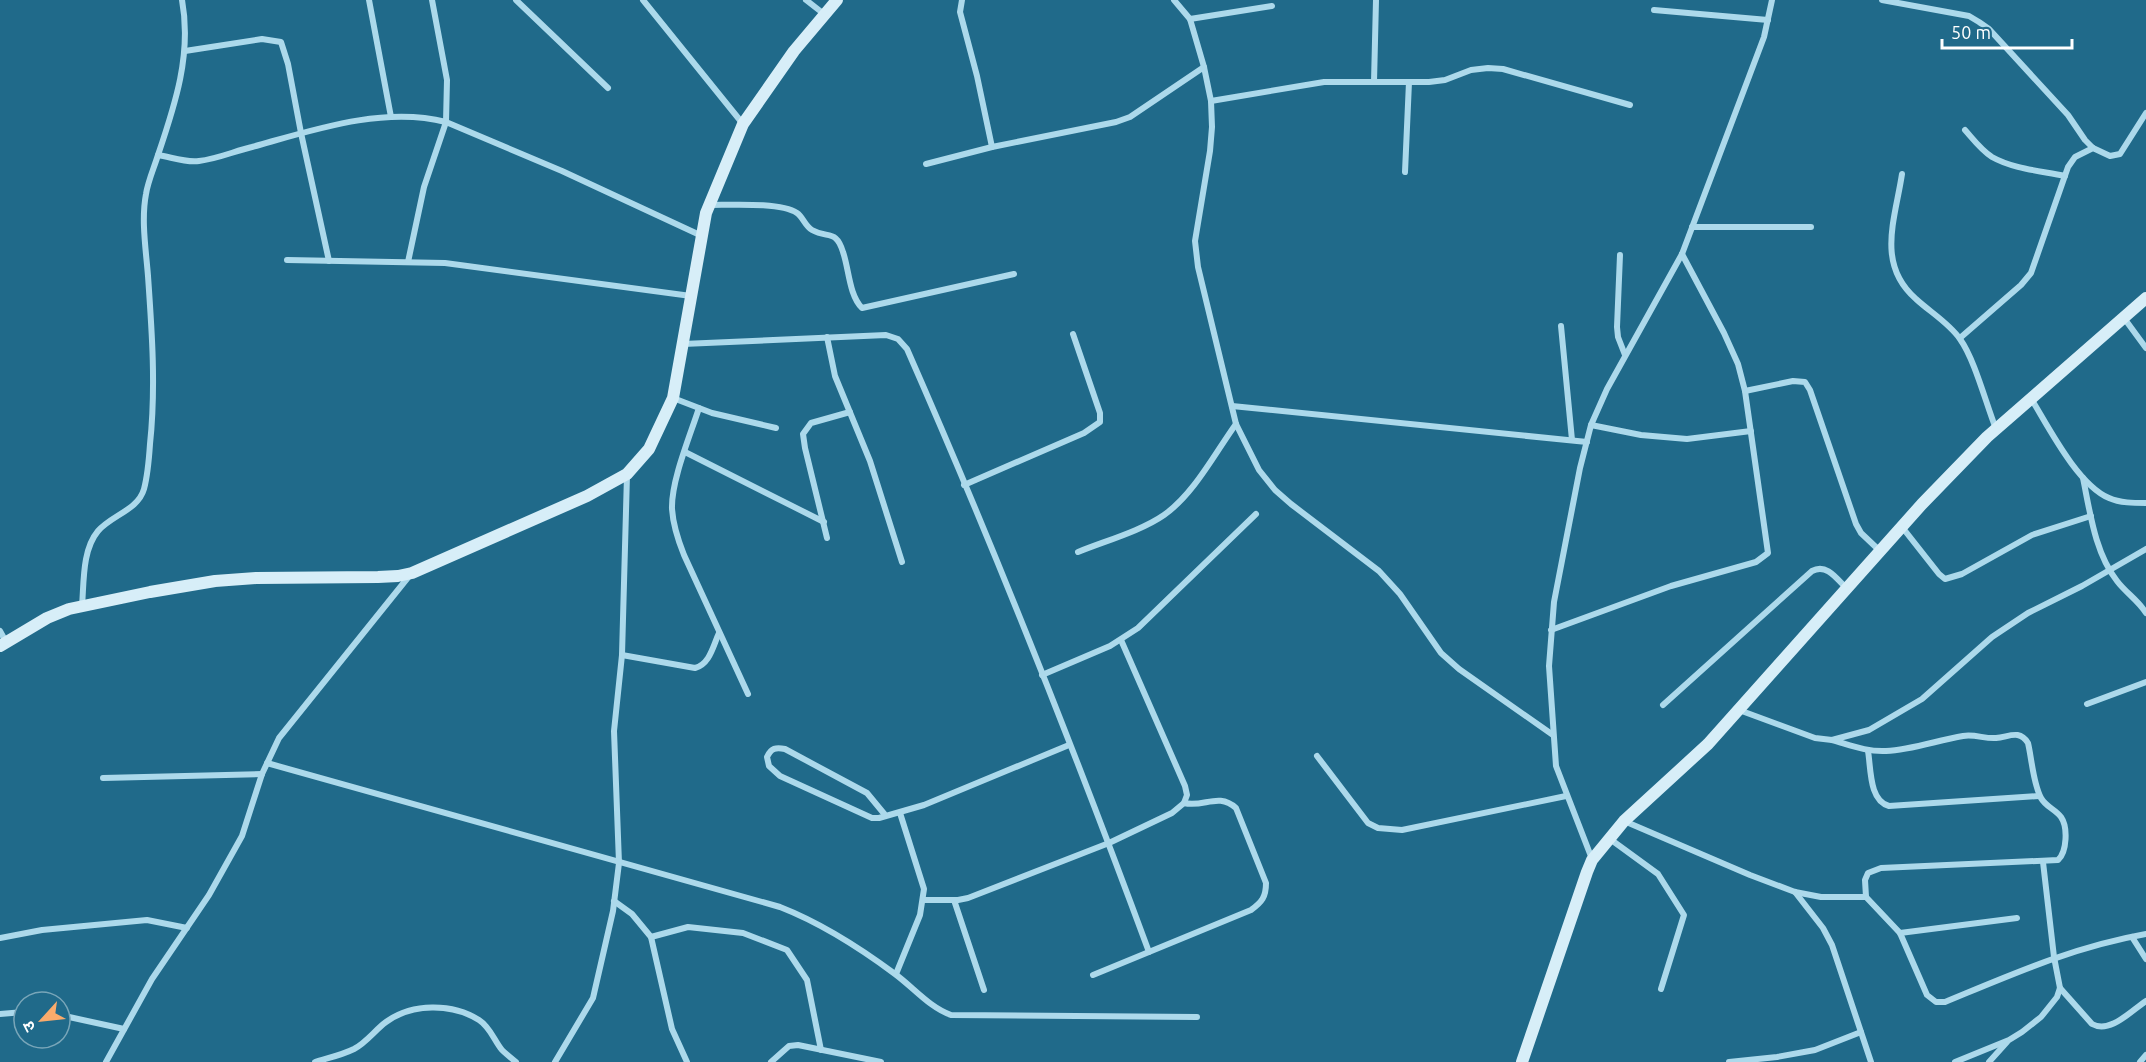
<svg xmlns="http://www.w3.org/2000/svg" width="2146" height="1062" font-family="Ubuntu,'Noto Sans Devanagari',sans-serif">
<style>
.lines{fill:none;stroke-linecap:round;stroke-linejoin:round}
.street{stroke:#acd9eb;stroke-width:6}
.secondary{stroke:#d7eef8;stroke-width:12}
</style>
<rect width="100%" height="100%" fill="#206a8a"/>
<g class="lines">
<g class="street">
<path d="M369,0L391,117"/>
<path d="M516,0L608,88"/>
<path d="M643,0L743,124"/>
<path d="M806,0L824,14"/>
<path d="M962,0L960,12L977,76L992,147"/>
<path d="M1174,0L1190,19L1204,67L1211,101L1212,127L1210,151L1195,241L1198,267L1236,424L1259,470L1275,490L1291,504L1379,571L1400,594L1441,653L1459,669L1553,735"/>
<path d="M1882,0L1969,16L1979,22L1989,29L2068,115L2085,140L2093,148L2110,156L2120,154L2146,113"/>
<path d="M1654,10L1768,20"/>
<path d="M1190,19L1272,6"/>
<path d="M185,51L262,39L281,42L288,64L301,133L329,261"/>
<path d="M1374,82L1376,0"/>
<path d="M1211,101L1324,82H1429L1445,80L1471,70L1488,68L1503,69L1630,105"/>
<path d="M1965,130C1973,139 1981,150 1992,157C2013,169 2042,171 2065,176"/>
<path d="M158,155C171,157 186,163 199,161C217,159 235,151 252,147C313,130 383,106 446,122L562,171L702,236"/>
<path d="M926,164L992,147L1116,122L1130,117L1204,67"/>
<path d="M1405,172L1409,82"/>
<path d="M1902,174C1895,220 1876,264 1916,299C1930,312 1949,323 1960,339C1975,360 1986,404 1996,429"/>
<path d="M710,205C731,205 781,202 797,213C803,217 805,226 812,230C828,239 836,229 843,252C849,269 849,295 862,308L1014,274"/>
<path d="M1692,227H1811"/>
<path d="M1620,255L1617,327L1618,337L1625,355"/>
<path d="M287,260L445,263L691,296"/>
<path d="M408,262L424,187L446,122L447,80L432,0"/>
<path d="M2124,318L2146,348"/>
<path d="M1561,326L1572,440"/>
<path d="M827,337L835,376L870,461L902,562"/>
<path d="M1960,338L2021,285L2031,273L2068,167L2075,157L2093,148"/>
<path d="M683,344L886,335L898,339L907,349C994,547 1074,749 1149,952"/>
<path d="M1745,391L1793,381L1805,382L1810,390L1856,524L1861,533L1880,551"/>
<path d="M673,398L712,413L776,428"/>
<path d="M2032,400C2049,428 2078,485 2109,498C2120,503 2134,503 2146,503"/>
<path d="M1232,406L1587,442"/>
<path d="M699,408C690,436 671,481 672,509C673,524 678,540 684,555L748,694"/>
<path d="M1591,425L1641,435L1687,439L1751,431"/>
<path d="M685,452L824,522"/>
<path d="M2083,478C2090,512 2095,553 2117,581C2126,593 2138,600 2146,613"/>
<path d="M964,485L1084,433L1100,422V413L1073,334"/>
<path d="M1902,527L1939,574L1945,579L1962,574L2032,535L2091,516"/>
<path d="M827,538L805,448L803,434L811,423L850,412"/>
<path d="M1078,552C1105,541 1141,531 1164,515C1194,494 1215,453 1236,424"/>
<path d="M82,606C84,583 82,550 98,531C112,515 138,510 144,489C148,474 149,459 150,444C156,388 152,332 148,276C146,250 141,220 146,194C148,181 154,168 158,155C175,105 192,54 182,0"/>
<path d="M1551,630L1671,586L1756,562L1768,553L1745,391L1738,364L1724,333L1682,254"/>
<path d="M0,631L6,642"/>
<path d="M622,655L695,668C710,664 713,646 719,633"/>
<path d="M1042,675L1110,646L1138,628L1256,514"/>
<path d="M2087,704L2146,682"/>
<path d="M1663,705L1812,571C1827,563 1837,579 1847,589"/>
<path d="M1739,710L1815,738L1832,740L1869,730L1922,699L1992,637L2028,613L2082,586L2146,549"/>
<path d="M1832,740C1850,745 1867,752 1886,751C1912,750 1938,740 1963,736C1975,734 1985,739 1996,738C2009,737 2019,729 2028,743C2032,760 2033,783 2041,798C2046,807 2055,809 2061,817C2068,827 2067,852 2058,860L1881,868L1868,873L1865,880L1866,897L1900,933L1927,995L1936,1002H1945C2013,974 2073,947 2146,934"/>
<path d="M1868,751C1871,768 1869,801 1889,806L2039,796"/>
<path d="M1317,756L1368,823L1378,828L1402,830L1566,796"/>
<path d="M267,763L780,907C821,923 860,948 895,974C914,988 929,1007 951,1015L1197,1017"/>
<path d="M103,778L262,774"/>
<path d="M886,816L867,793L785,749C776,747 771,748 767,757L769,766L780,776L872,818H879L924,805L1069,745"/>
<path d="M1624,821L1750,875L1795,892L1821,897H1866"/>
<path d="M1610,839L1658,874L1684,915L1661,989"/>
<path d="M1592,859L1556,766L1549,666L1554,602L1580,468L1591,425L1607,389L1682,254L1764,37L1772,0"/>
<path d="M1795,892L1823,928L1832,945L1871,1062"/>
<path d="M923,900H958L968,898L1109,843L1172,813L1184,803L1187,795L1185,786L1121,640"/>
<path d="M954,900L984,990"/>
<path d="M614,901L632,914L651,937L672,1029L687,1062"/>
<path d="M1900,933L2017,918"/>
<path d="M651,937L688,927L743,933L787,950L807,980L821,1050"/>
<path d="M2132,937L2146,959"/>
<path d="M0,938L42,930L147,920L187,928"/>
<path d="M896,974L920,915L924,889L900,813"/>
<path d="M1093,975L1251,910C1262,902 1266,897 1266,883L1236,808C1218,792 1204,808 1184,803"/>
<path d="M2060,988L2092,1024C2110,1034 2131,1011 2146,1001"/>
<path d="M0,1014L24,1012"/>
<path d="M60,1015L124,1029"/>
<path d="M106,1062L152,979L209,895L242,836L262,774L279,738L410,575"/>
<path d="M315,1062C328,1058 342,1055 354,1049C367,1042 375,1030 386,1022C412,1003 452,1003 479,1020C490,1027 494,1040 502,1050C506,1054 511,1058 516,1062"/>
<path d="M555,1062L593,998L613,911L619,863L614,731L622,655L627,475"/>
<path d="M771,1062L789,1046L798,1045L881,1062"/>
<path d="M1729,1062L1777,1057L1815,1050L1861,1032"/>
<path d="M1955,1062L2009,1040L2022,1032L2041,1017L2057,997L2060,988L2054,957L2043,862"/>
<path d="M1989,1062L2007,1042"/>
<path d="M2140,1062L2146,1055"/>
</g>
<g class="secondary">
<path d="M0,646L47,618L69,609L150,592L215,581L256,578L378,577L398,576L412,573L587,496L627,474L649,449L673,398L706,213L743,124L794,51L837,0"/>
<path d="M1522,1062L1587,872L1592,860L1624,821L1708,744L1922,504L1987,437L2146,298"/>
</g>
</g>
<g transform="translate(42 1020) rotate(243)"><circle r="28" fill="#206a8a" stroke="#79a6b9" stroke-width="1.5"/>
<path d="M0-4.5L10 22L0 15L-10 22Z" fill="#f9ab6c"/>
<text y="-9" font-size="16" font-weight="bold" text-anchor="middle" fill="#ffffff">उ</text>
</g>
<path d="M1942 39v9h130v-9" fill="none" stroke="#ffffff" stroke-width="3"/>
<text x="1951" y="39" font-size="18" fill="#ffffff" stroke="#206a8a" stroke-width="4.5" paint-order="stroke">50 m</text>
</svg>
